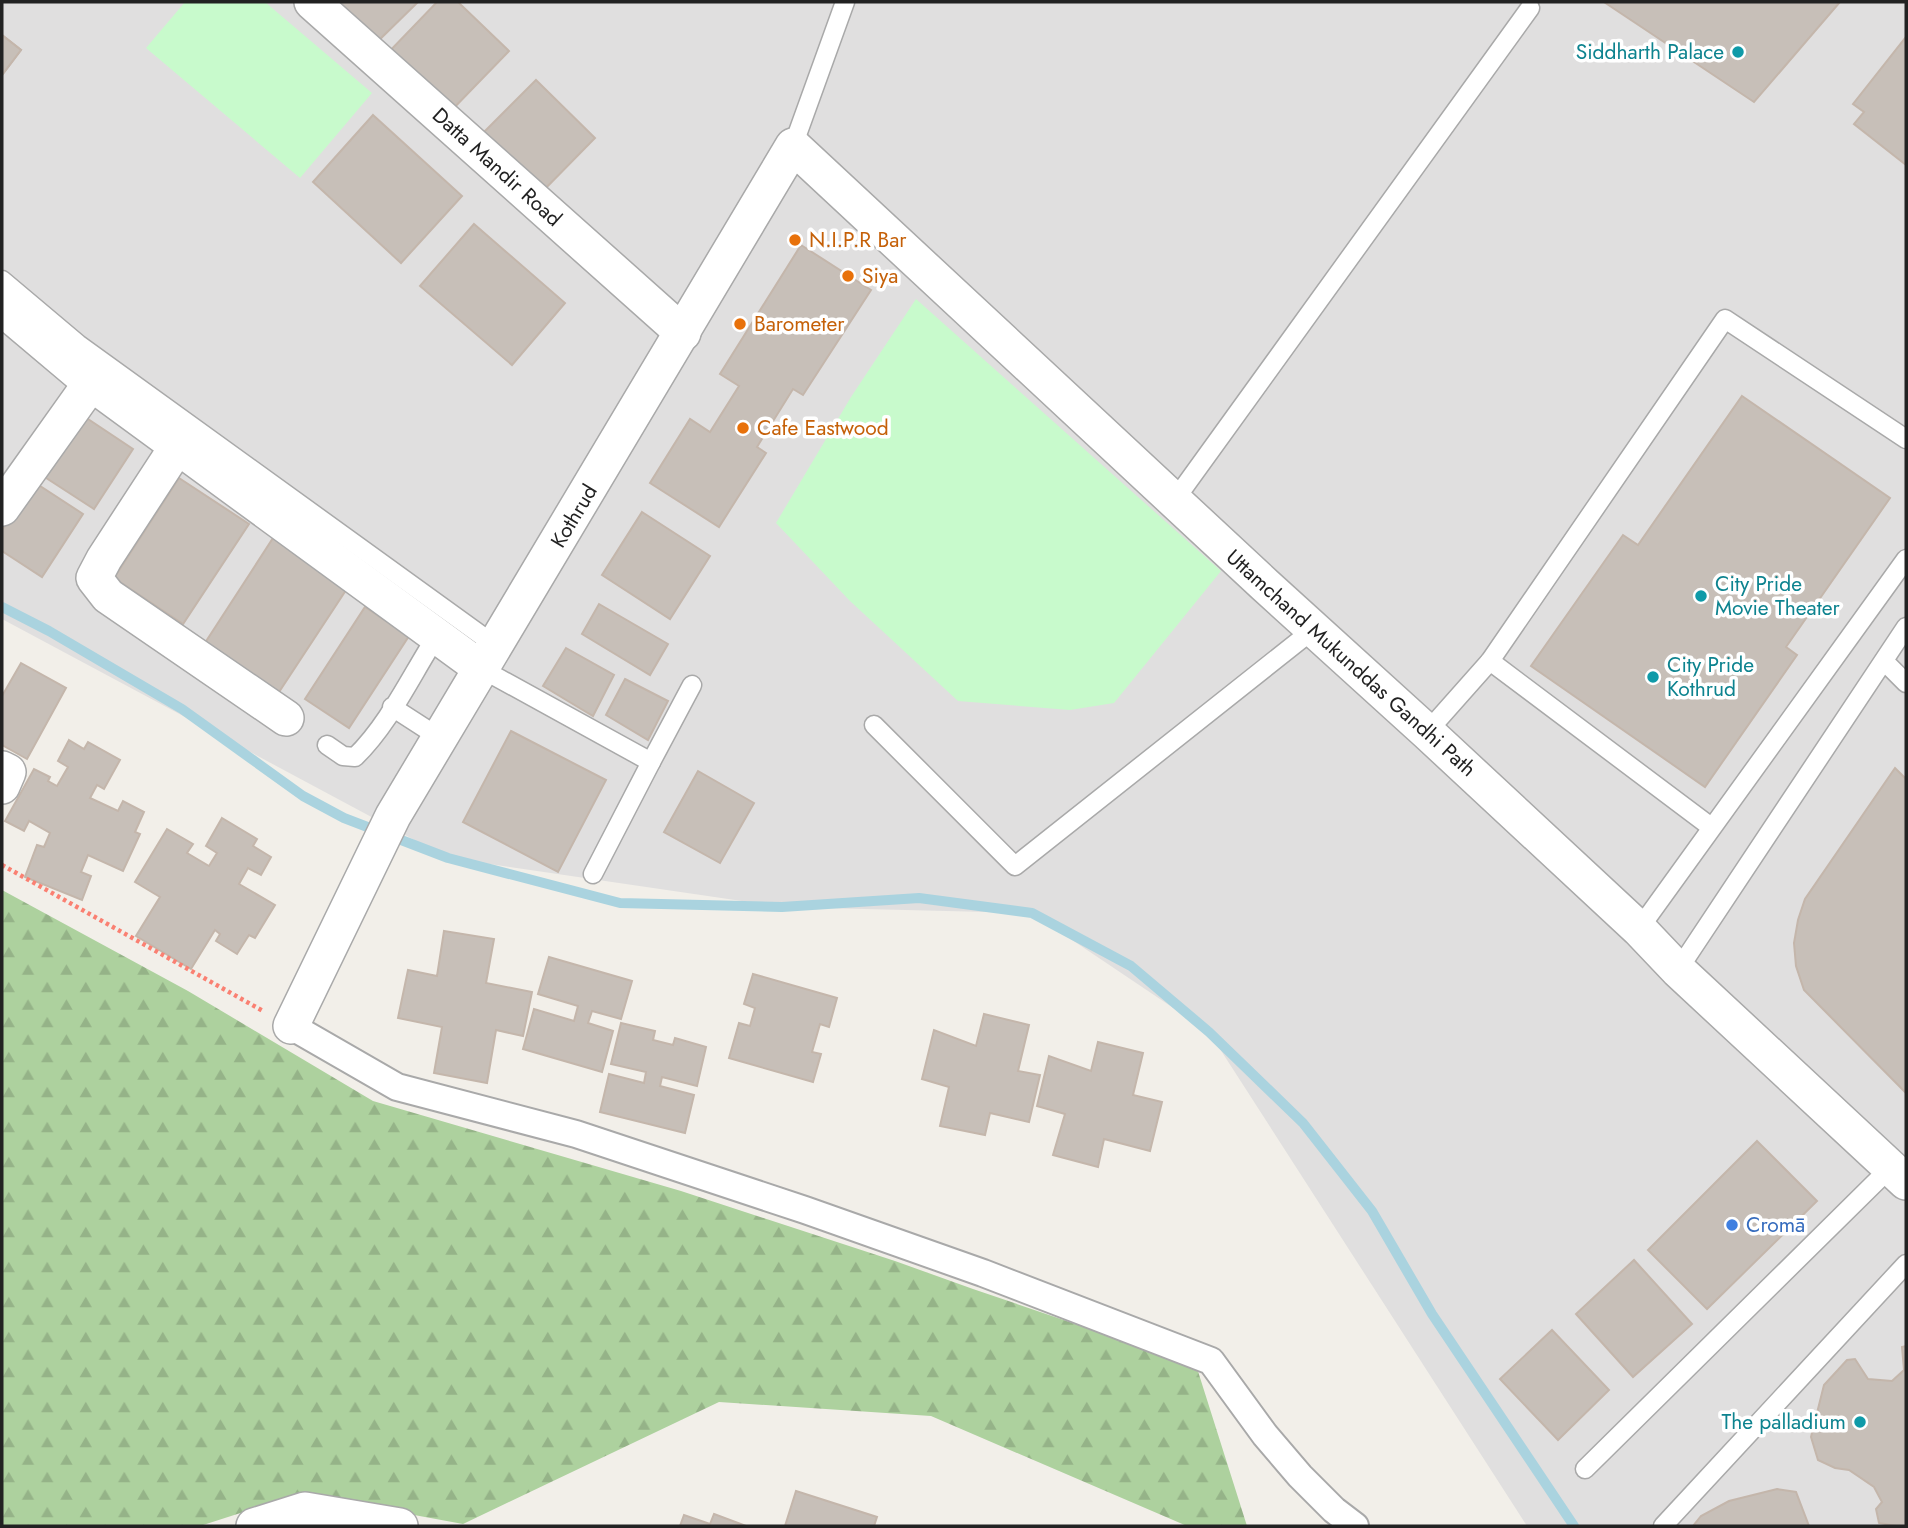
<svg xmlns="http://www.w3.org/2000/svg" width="1908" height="1528" font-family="Jost,sans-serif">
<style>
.residential{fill:#e0dfdf}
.forest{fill:url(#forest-firs)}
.park{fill:#c8facc}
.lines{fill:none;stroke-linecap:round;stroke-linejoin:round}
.stream{stroke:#aad3df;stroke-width:10}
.building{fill:#c7bfb8;stroke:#c4b6ab;stroke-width:2}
.service-casing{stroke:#a9a9a9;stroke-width:21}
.pedestrian-casing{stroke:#a9a9a9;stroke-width:30}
.minor-casing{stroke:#a9a9a9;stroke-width:38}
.path{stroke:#fa8072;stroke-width:4.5;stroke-dasharray:3.5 3.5;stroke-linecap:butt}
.service{stroke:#fff;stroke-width:18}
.pedestrian{stroke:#fff;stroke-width:26}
.minor{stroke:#fff;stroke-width:35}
.culture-dot{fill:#0f9aa8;stroke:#fff;stroke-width:2.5}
.food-dot{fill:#e8710a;stroke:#fff;stroke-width:2.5}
.shop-dot{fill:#3f7fe0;stroke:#fff;stroke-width:2.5}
.labels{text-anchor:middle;stroke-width:7;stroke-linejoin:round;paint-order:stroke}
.culture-label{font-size:21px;fill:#0d838f;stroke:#fff;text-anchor:end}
.street-label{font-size:21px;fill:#222;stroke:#fff}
.food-label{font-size:21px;fill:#c56008;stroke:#fff;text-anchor:start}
.shop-label{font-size:21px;fill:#366cbe;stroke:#fff;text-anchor:start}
</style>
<defs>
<pattern id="forest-firs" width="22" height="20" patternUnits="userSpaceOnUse" patternTransform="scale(1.75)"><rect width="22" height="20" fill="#add19e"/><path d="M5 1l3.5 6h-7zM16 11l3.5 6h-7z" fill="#95b388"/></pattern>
</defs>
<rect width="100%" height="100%" fill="#f2efe9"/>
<path class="residential" d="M2,2H1906V1526H1527L1209,1032L1032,913L782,907L448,858L2,619Z"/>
<path class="forest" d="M2,890L188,991L373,1101L681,1191L895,1261L973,1289L1196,1365L1247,1526H1187L931,1416L719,1402L463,1524L300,1494L200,1526H2Z"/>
<g class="park">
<path d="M185,2H265L372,93L300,178L146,48Z"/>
<path d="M916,299L1221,571L1114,703L1070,710L958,701L850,601L776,523L851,397Z"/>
</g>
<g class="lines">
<path class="stream" d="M2,607L49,631L182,709L303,796L344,818L448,858L620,903L782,907L919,898L1032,913L1131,966L1209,1032L1303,1123L1372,1211L1432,1314L1574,1526"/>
</g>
<g class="building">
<path d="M328,2H418L372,47Z"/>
<path d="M437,2H458L509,51L446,116L384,57Z"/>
<path d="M1604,2H1840L1754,102Z"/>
<path d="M2,35L21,50L2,75Z"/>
<path d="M2,35L21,50L2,75Z"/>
<path d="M1906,37V165L1854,124L1864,112L1853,104Z"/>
<path d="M536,80L595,138L535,199L475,141Z"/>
<path d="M373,115L462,196L401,263L313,182Z"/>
<path d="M474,224L565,303L512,365L420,286Z"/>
<path d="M801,245L871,290L803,395L793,389L757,447L766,453L719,527L650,483L690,419L710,432L739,386L720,374Z"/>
<path d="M1742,396L1890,498L1786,647L1797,655L1705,787L1531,666L1623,535L1638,545Z"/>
<path d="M79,413L133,449L94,509L40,474Z"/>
<path d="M179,478L249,524L183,624L114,578Z"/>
<path d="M34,482L83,514L42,577L2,551V530Z"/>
<path d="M642,512L710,556L670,619L602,575Z"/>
<path d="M275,535L350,584L277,695L203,646Z"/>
<path d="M599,604L668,644L650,675L582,634Z"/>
<path d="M365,607L409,636L349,728L305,699Z"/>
<path d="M566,648L614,675L593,716L543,686Z"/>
<path d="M21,663L66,688L27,759L2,745V696Z"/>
<path d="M625,679L668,701L648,740L606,715Z"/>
<path d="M511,731L606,780L558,872L463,822Z"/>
<path d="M69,740L84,749L88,742L120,760L104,789L97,785L90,798L118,811L123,801L144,812L135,832L140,834L123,871L88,855L81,872L91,876L82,900L25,877L37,845L44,847L50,833L29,821L24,831L5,821L34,769L50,777L48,781L57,786L68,767L58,761Z"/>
<path d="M1895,768L1906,779V1093L1804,990L1796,966L1794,943L1798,920L1805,899Z"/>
<path d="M698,771L754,803L720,863L664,832Z"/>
<path d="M222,818L257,839L253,846L271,857L261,875L248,868L239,884L275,905L255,938L249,935L237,954L216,941L220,934L215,930L191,969L136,936L160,897L135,882L167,829L193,844L187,853L209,866L217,853L206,846Z"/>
<path d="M444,931L494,939L486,983L532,992L523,1036L496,1030L487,1083L434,1073L442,1027L398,1018L408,970L437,976Z"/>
<path d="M549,957L632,981L621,1019L592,1011L588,1023L613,1031L602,1072L523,1049L534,1009L574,1021L578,1006L538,994Z"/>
<path d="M753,974L837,998L829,1027L820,1024L812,1052L821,1054L813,1082L729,1058L739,1023L750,1026L755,1008L744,1004Z"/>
<path d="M984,1014L1029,1025L1018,1071L1040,1075L1029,1122L990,1113L985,1135L940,1126L949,1087L922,1079L934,1030L976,1046Z"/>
<path d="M621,1023L655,1031L653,1040L673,1045L675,1038L706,1047L697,1086L662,1077L660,1086L694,1095L685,1133L600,1112L609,1074L644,1083L646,1072L611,1064Z"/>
<path d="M1098,1042L1143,1053L1133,1095L1162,1102L1150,1151L1104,1139L1098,1167L1053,1155L1065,1114L1037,1106L1049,1056L1091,1071Z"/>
<path d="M1757,1141L1817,1201L1707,1309L1648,1250Z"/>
<path d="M1634,1260L1692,1324L1633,1377L1576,1314Z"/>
<path d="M1552,1330L1609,1390L1558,1440L1500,1379Z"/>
<path d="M1906,1346V1526H1896L1879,1523L1876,1509L1882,1502L1874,1487L1849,1470L1835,1468L1818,1460L1811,1437L1824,1385L1847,1360L1855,1359L1868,1379L1892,1381L1904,1370L1902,1347Z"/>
<path d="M1777,1489L1796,1492L1809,1526H1693L1701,1516L1729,1501Z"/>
<path d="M796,1491L877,1517L874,1526H785Z"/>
<path d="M714,1514L746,1526H680L684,1515L710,1524Z"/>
</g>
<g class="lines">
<g class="service-casing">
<g id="service">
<path d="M793,146L845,2"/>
<path d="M2,280L78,344L496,646"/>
<path d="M1174,501L1530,8"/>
<path d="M1490,661L1711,827"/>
<path d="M1884,661L1906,683"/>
<path d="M482,669L651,762L593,874"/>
<path d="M392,707L440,738"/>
<path d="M874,725L1015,866L1314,629"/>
<path d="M1427,732L1490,661L1725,319L1906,439"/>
<path d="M327,745L343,756L355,757C389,724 411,676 436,637"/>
<path d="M651,762L692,685"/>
<path d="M1639,929L1906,559"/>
<path d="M1678,970L1906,627"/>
<path d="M1585,1469L1891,1167"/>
<path d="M1663,1526L1906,1264"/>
</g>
</g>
<g class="pedestrian-casing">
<path id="pedestrian" d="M291,1026L397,1087L576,1134L805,1210L983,1273L1211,1361L1265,1435L1300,1476L1334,1510L1355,1526"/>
</g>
<g class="minor-casing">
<g id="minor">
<path d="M312,2L683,333"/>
<path d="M2,308L91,383L482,669"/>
<path d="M177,447L104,559L94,578L108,596L286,718"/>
<path d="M2,508L91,383"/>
<path d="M2,769L8,772L2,786"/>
<path d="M291,1026L393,816L793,146L1265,585L1427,732L1639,929L1678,970L1906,1182"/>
<path d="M254,1526L305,1510L400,1526"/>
</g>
</g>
<path class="path" d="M2,865L263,1011"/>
<use href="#service" class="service"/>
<use href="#pedestrian" class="pedestrian"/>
<use href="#minor" class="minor"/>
</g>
<g class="culture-dot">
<circle cx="1738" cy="52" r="7"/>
<circle cx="1701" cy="596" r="7"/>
<circle cx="1653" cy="677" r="7"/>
<circle cx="1860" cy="1422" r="7"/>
</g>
<g class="food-dot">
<circle cx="795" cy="240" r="7"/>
<circle cx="848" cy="276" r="7"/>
<circle cx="740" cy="324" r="7"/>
<circle cx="743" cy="428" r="7"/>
</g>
<circle class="shop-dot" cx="1732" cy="1225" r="7"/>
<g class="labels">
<g class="culture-label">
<text x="1724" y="59">Siddharth Palace</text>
<text x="1715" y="591" text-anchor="start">City Pride<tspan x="1715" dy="24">Movie Theater</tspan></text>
<text x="1667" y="672" text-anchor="start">City Pride<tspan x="1667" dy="24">Kothrud</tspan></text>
<text x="1846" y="1429">The palladium</text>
</g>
<g class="street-label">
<text transform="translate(497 167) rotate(42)" y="7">Datta Mandir Road</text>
<text transform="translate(574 516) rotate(-59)" y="7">Kothrud</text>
<text transform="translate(1351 663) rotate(42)" y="7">Uttamchand Mukunddas Gandhi Path</text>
</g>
<g class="food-label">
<text x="809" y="247">N.I.P.R Bar</text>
<text x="862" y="283">Siya</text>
<text x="754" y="331">Barometer</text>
<text x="757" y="435">Cafe Eastwood</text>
</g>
<g class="shop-label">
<text x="1746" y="1232">Cromā</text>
</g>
</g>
<rect width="1908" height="1528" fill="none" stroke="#222222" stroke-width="7"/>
</svg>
